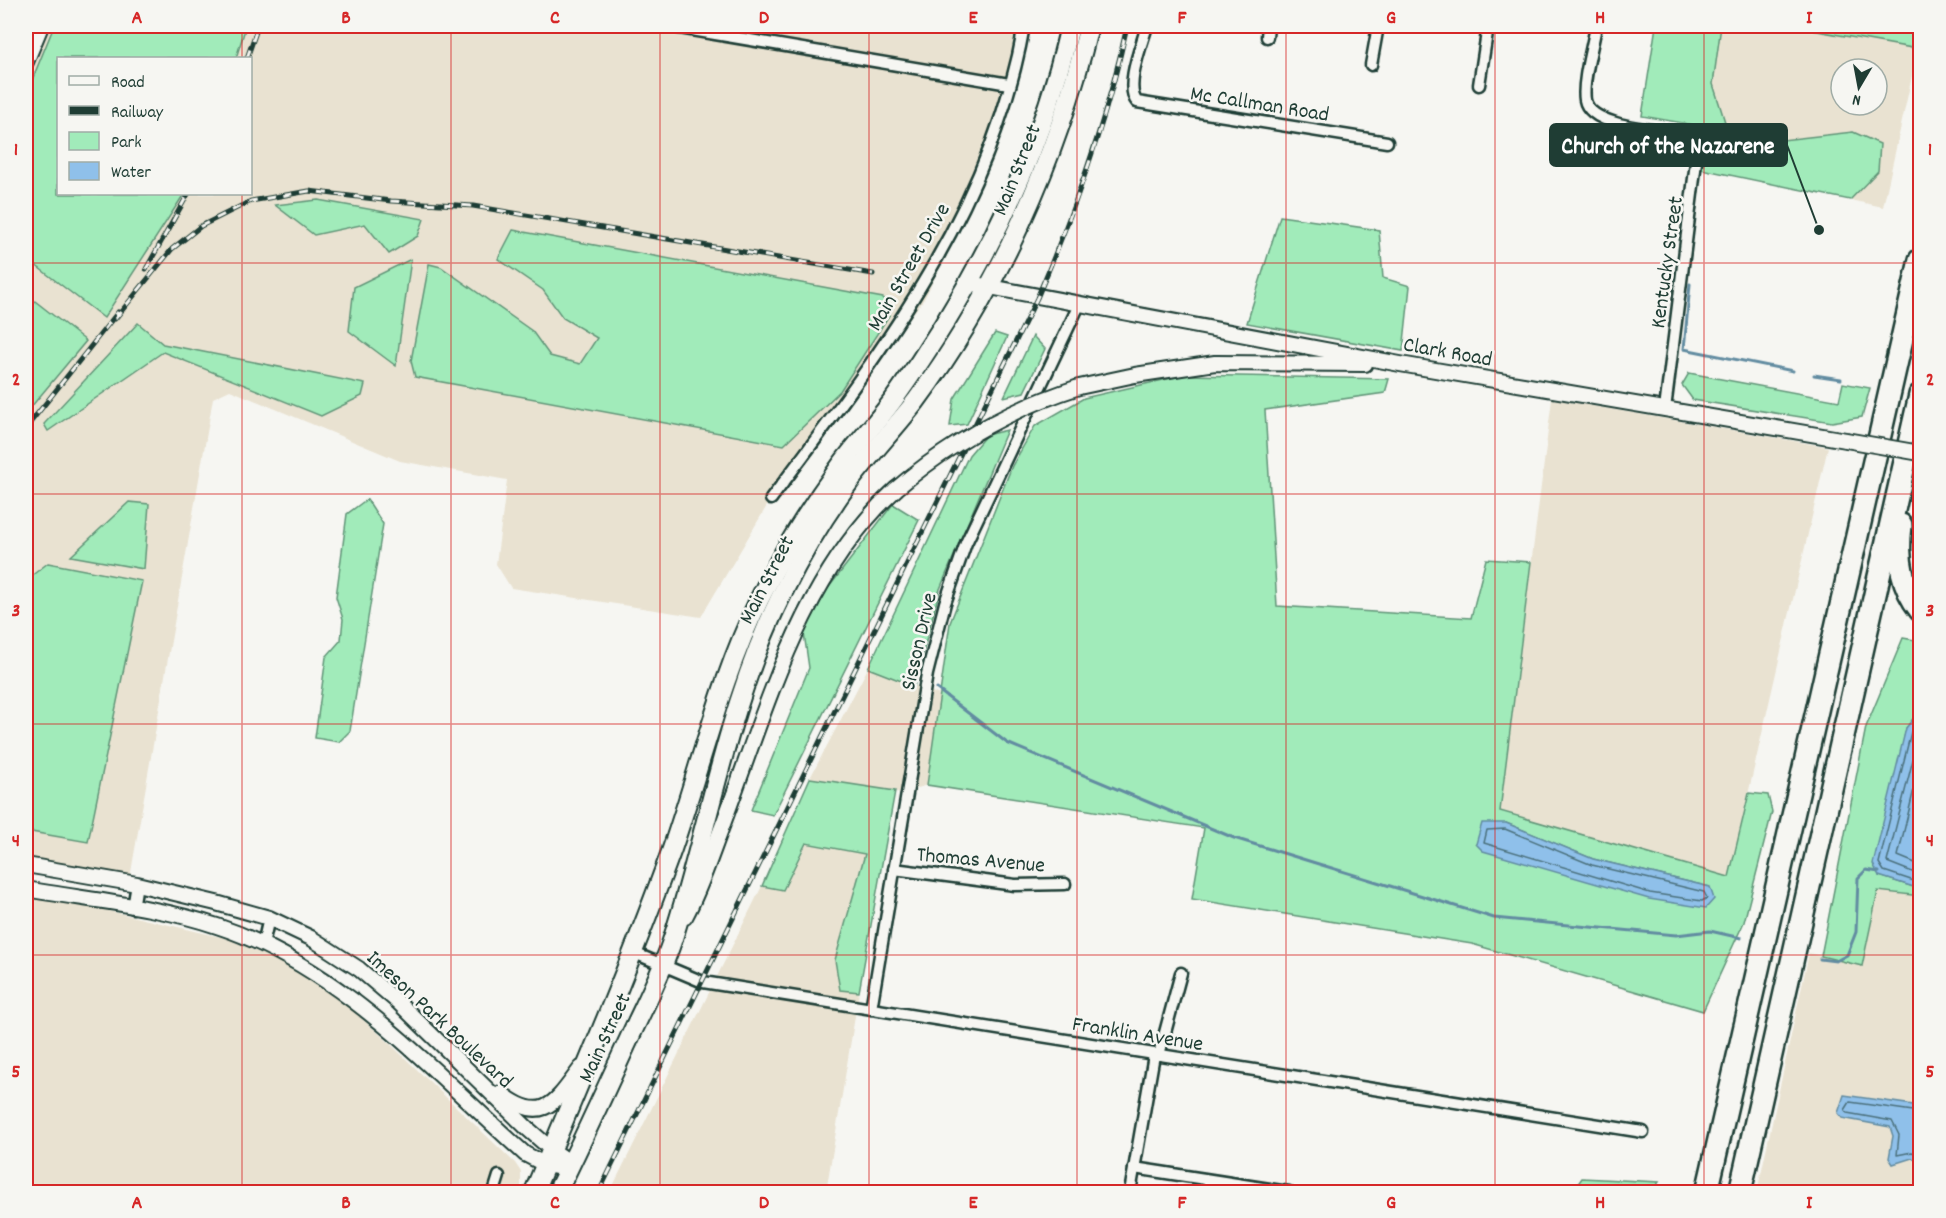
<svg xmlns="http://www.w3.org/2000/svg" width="1946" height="1218" font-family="Dekko,sans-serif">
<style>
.built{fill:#e9e2d1;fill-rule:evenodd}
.green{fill:#a1ebba;stroke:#609477;stroke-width:1.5;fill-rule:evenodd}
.water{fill:#8fc0ea;stroke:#628ca1;stroke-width:1.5}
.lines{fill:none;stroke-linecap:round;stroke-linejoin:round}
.shore{stroke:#4c717d;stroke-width:1.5}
.stream{stroke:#628ca1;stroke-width:3}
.minor-casing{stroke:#1f3d34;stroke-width:15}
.tertiary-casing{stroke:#1f3d34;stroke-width:18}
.primary-casing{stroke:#1f3d34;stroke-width:22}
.motorway-casing{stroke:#1f3d34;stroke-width:26}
.minor{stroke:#f6f6f2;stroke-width:10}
.tertiary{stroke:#f6f6f2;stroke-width:14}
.primary{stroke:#f6f6f2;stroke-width:18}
.motorway{stroke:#f6f6f2;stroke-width:21}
.rail-casing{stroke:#1f3d34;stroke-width:5}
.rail{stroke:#f6f6f2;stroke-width:3;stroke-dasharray:9;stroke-linecap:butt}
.tertiary-bridge-casing{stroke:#1f3d34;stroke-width:18;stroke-linecap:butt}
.tertiary-bridge{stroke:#f6f6f2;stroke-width:14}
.grid{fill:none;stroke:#d62828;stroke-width:1.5;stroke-opacity:0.55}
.labels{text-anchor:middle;stroke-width:5;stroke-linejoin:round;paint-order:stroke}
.street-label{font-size:22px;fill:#1f3d34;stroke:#f6f6f2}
.leader{fill:none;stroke:#1f3d34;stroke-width:2}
.callout-dot{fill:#1f3d34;stroke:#f6f6f2;stroke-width:2}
.callout{fill:#1f3d34;stroke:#1f3d34;stroke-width:2}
.callout-label{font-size:24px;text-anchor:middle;font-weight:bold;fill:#fff}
.neatline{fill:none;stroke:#d62828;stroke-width:2}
.grid-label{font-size:20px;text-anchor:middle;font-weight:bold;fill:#d62828}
</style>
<rect width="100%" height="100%" fill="#f6f6f2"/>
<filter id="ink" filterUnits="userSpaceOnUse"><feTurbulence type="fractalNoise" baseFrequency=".0167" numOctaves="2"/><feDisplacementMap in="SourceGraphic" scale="12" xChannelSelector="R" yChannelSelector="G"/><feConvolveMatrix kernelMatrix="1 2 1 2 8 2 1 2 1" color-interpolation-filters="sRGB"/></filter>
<g filter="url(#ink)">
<g class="built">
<path d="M48,26H1030L1002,131L984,179L924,299L768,504L701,617L511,588L496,564L507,480L400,461L230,390L213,398L130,878L26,860V81ZM58,58H250V194H58Z"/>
<path d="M1721,26H1789L1918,49L1883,207L1850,200L1877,171L1710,148L1701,169L1704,147L1700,126L1725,122L1713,84ZM1841,69H1877V105H1841Z"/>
<path d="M1552,399L1828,447L1729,877L1500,811Z"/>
<path d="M868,668L940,695L927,785L903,793L810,778Z"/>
<path d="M806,843L865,854L835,960L840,989L859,992L826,1192H610L762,886L783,890Z"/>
<path d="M1878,891L1920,896V1192H1757L1809,953L1862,966Z"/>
<path d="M26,895L75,903L229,939L293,968L338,998L385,1039L515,1163L521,1172V1192H26Z"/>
</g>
<g class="green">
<path d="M54,26H246L236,58H58V194H184L104,318L26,258V95Z"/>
<path d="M1656,26H1721L1713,84L1725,122L1700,126L1642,116Z"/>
<path d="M1789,26H1920L1918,49Z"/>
<path d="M1853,132L1880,144L1878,171L1850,200L1701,169L1710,148Z"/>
<path d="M318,200L424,219L418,236L389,254L365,224L314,235L275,205Z"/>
<path d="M1280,216L1379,230L1383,278L1410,286L1403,351L1247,323Z"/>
<path d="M513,230L883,298L890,314L840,391L784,445L415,377L411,361L429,264L441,267L532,331L550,356L580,364L597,338L563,318L543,290L498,259Z"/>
<path d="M411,259L396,366L349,331L354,287Z"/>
<path d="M26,294L86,341L26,413Z"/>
<path d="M138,323L163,344L365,384L362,396L321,416L163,352L48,431L44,424Z"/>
<path d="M995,333L1007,337L967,424L950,426L954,399Z"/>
<path d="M1033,336L1045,349L1024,392L1004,397Z"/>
<path d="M1689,373L1839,401L1843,383L1870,388L1862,417L1832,422L1693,400L1682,385Z"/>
<path d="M1185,375L1389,379L1385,393L1265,410L1277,606L1471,618L1486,559L1531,562L1500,811L1729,877L1749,793L1768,795L1772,812L1744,922L1703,1011L1472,944L1192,899L1204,828L927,785L950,623L1012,466L1035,426L1084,398ZM1506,823L1593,859L1710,887L1476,844Z"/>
<path d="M1007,430L940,589L914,686L868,668L969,455L986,435Z"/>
<path d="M367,499L383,524L350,731L339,742L315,738L326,657L341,640L343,619L336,597L347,514Z"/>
<path d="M129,502L149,504L144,569L71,556Z"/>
<path d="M893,504L919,520L773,815L751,810L809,668L804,633L826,591Z"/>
<path d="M48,563L142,581L88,842L26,831V580Z"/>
<path d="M1903,638L1920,641V710L1906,728L1879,876L1920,889V896L1878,891L1862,966L1821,956L1866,727Z"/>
<path d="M810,778L895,791L859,992L840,990L835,960L865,854L806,843L783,890L762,886Z"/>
<path d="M1582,1178L1659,1182L1652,1192H1572Z"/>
</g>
<g class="water">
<path d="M1920,710V889L1879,876L1873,864L1906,728Z"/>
<path d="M1482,823H1506L1593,859L1710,887L1714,899L1706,908L1649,899L1483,851L1476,844Z"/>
<path d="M1844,1095L1920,1106V1161L1912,1158L1893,1164L1889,1158L1893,1136L1890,1127L1842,1118L1838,1113Z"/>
</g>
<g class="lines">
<g class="shore">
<path d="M1920,719L1911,732L1879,863L1884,871L1920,883"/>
<path d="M1920,732L1887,862L1920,875"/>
<path d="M1920,764L1898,856L1920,865"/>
<path d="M1505,829L1592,865L1704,892L1707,898L1702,901L1650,893L1484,843L1487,830Z"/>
<path d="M1920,1112L1850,1102L1845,1110L1847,1113L1892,1121L1899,1135L1897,1155L1912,1152L1920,1155"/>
</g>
<g class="stream">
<path d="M1690,284L1684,349L1793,371"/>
<path d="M1814,375L1841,379"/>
<path d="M937,689L1007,743L1234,838L1494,918L1676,935L1710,931L1741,938"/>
<path d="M1820,959L1836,961L1847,955L1856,932L1858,878L1866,870L1879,872"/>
</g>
<g class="minor-casing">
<g id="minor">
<path d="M668,26L1009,84"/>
<path d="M1147,26C1142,44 1124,87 1137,102L1387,142"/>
<path d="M1596,26C1593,45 1582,81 1585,100C1590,128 1661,130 1686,135L1695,139L1698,146L1665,409"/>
<path d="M1267,37L1268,26"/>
<path d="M1371,65L1378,26"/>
<path d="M1479,85L1488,26"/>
<path d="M771,499C880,354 992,209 1024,26"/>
<path d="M894,869L1015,885L1065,884"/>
<path d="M133,908L137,884"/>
<path d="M263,944L269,918"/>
<path d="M632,952L703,982L1643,1132"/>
<path d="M871,1009L927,674L945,603L966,543L1079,305"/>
<path d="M1159,1055L1181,973"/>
<path d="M1134,1168L1289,1192"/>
<path d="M494,1192L499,1176"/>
<path d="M1130,1192L1154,1055"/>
</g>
</g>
<g class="tertiary-casing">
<g id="tertiary">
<path d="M26,62L41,26"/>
<path d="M969,283L1400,364L1846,440"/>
<path d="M1079,387L1135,375L1215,363L1365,364"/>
<path d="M26,865L137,884L216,903L269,918L311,938L359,969L399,1003L528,1129L552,1150L571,1163"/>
<path d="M26,889C88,900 158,906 217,926C340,966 431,1070 525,1154L546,1165L568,1169"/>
<path d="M685,917C701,888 711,855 723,824C767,707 801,576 896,489"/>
<path d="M501,1093C543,1126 555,1103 581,1068"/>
</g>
</g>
<g class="primary-casing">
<g id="primary">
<path d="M534,1192C581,1079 630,965 672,849C701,765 721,677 760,598C783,551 810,507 841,465C858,442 877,422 894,399C975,286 1039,162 1070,26"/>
<path d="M557,1192C582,1142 605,1091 629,1039C644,1006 662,973 673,938C710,823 728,702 783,592C802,553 824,516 850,481C871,453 895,428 916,401C998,290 1057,159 1089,26"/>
</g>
</g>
<g class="motorway-casing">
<g id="motorway">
<path d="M1901,525C1897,555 1901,586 1920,610"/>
<path d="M1707,1192L1920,260"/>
<path d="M1740,1192L1920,395"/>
</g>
</g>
<use href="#minor" class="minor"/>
<use href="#tertiary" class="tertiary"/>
<use href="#primary" class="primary"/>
<use href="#motorway" class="motorway"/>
<g class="rail-casing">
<g id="rail">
<path d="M247,58L258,26"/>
<path d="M146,269L188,194"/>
<path d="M115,319L172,249L201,226L251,201L309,191L391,201L473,206L873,274"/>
<path d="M26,428L118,312"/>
<path d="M599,1192L1037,298C1075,209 1107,120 1127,26"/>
</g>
</g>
<use href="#rail" class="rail"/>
<g class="tertiary-bridge-casing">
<g id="tertiary-bridge">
<path d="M1846,440L1920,453"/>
<path d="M896,489C951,442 1010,409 1079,387"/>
</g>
</g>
<use href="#tertiary-bridge" class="tertiary-bridge"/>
</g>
</g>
<path class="grid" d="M242,26V58M451,26V1192M660,26V1192M869,26V1192M1077,26V1192M1286,26V1192M1495,26V1192M1704,26V1192M242,194V1192M26,263H1920M26,494H1920M26,724H1920M26,955H1920"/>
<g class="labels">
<g class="street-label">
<text transform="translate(1260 102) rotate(9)" y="8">Mc Callman Road</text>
<text transform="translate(1015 169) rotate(-68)" y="8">Main Street</text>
<text transform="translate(1665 262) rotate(-82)" y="8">Kentucky Street</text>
<text transform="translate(907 266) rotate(-60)" y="8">Main Street Drive</text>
<text transform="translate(1448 350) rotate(10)" y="8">Clark Road</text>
<text transform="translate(765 579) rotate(-63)" y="8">Main Street</text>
<text transform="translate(917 641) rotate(-77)" y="8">Sisson Drive</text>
<text transform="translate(981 858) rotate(5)" y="8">Thomas Avenue</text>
<text transform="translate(441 1018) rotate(43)" y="8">Imeson Park Boulevard</text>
<text transform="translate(1138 1032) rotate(9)" y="8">Franklin Avenue</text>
<text transform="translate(603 1037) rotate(-65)" y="8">Main Street</text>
</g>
</g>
<path class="leader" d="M1819 230L1787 145"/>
<circle class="callout-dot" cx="1819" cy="230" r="6"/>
<rect class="callout" x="1550" y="124" width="237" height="42" rx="6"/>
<g class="callout-label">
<text x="1668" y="153">Church of the Nazarene</text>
</g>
<rect width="1946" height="1218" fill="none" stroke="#f6f6f2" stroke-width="66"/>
<rect x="57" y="57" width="195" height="138" fill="#f6f6f2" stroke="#a0aca6" stroke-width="1.5"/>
<rect x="69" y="76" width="30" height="9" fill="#f6f6f2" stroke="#a0aca6" stroke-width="1.5"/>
<text x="111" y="87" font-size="18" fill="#1f3d34">Road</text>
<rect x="69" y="106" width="30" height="9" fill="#1f3d34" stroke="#a0aca6" stroke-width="1.5"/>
<text x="111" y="117" font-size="18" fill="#1f3d34">Railway</text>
<rect x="69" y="132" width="30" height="18" fill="#a1ebba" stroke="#a0aca6" stroke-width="1.5"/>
<text x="111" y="147" font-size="18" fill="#1f3d34">Park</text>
<rect x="69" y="162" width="30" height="18" fill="#8fc0ea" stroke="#a0aca6" stroke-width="1.5"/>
<text x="111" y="177" font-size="18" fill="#1f3d34">Water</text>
<g transform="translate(1859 87) rotate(190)"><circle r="28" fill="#f6f6f2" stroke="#a0aca6" stroke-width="1.5"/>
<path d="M0-4.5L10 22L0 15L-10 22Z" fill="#1f3d34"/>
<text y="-9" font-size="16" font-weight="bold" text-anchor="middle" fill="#1f3d34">N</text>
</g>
<rect x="33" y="33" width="1880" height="1152" class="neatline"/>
<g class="grid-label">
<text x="137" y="23">A</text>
<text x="346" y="23">B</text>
<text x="555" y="23">C</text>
<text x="764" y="23">D</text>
<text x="973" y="23">E</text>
<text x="1182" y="23">F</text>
<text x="1391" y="23">G</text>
<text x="1600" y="23">H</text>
<text x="1809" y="23">I</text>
<text x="16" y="155">1</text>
<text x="1930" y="155">1</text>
<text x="16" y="385">2</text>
<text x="1930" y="385">2</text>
<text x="16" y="616">3</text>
<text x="1930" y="616">3</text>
<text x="16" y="846">4</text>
<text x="1930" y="846">4</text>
<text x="16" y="1077">5</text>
<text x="1930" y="1077">5</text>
<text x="137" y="1208">A</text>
<text x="346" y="1208">B</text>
<text x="555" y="1208">C</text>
<text x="764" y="1208">D</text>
<text x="973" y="1208">E</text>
<text x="1182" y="1208">F</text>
<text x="1391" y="1208">G</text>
<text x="1600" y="1208">H</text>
<text x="1809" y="1208">I</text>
</g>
</svg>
